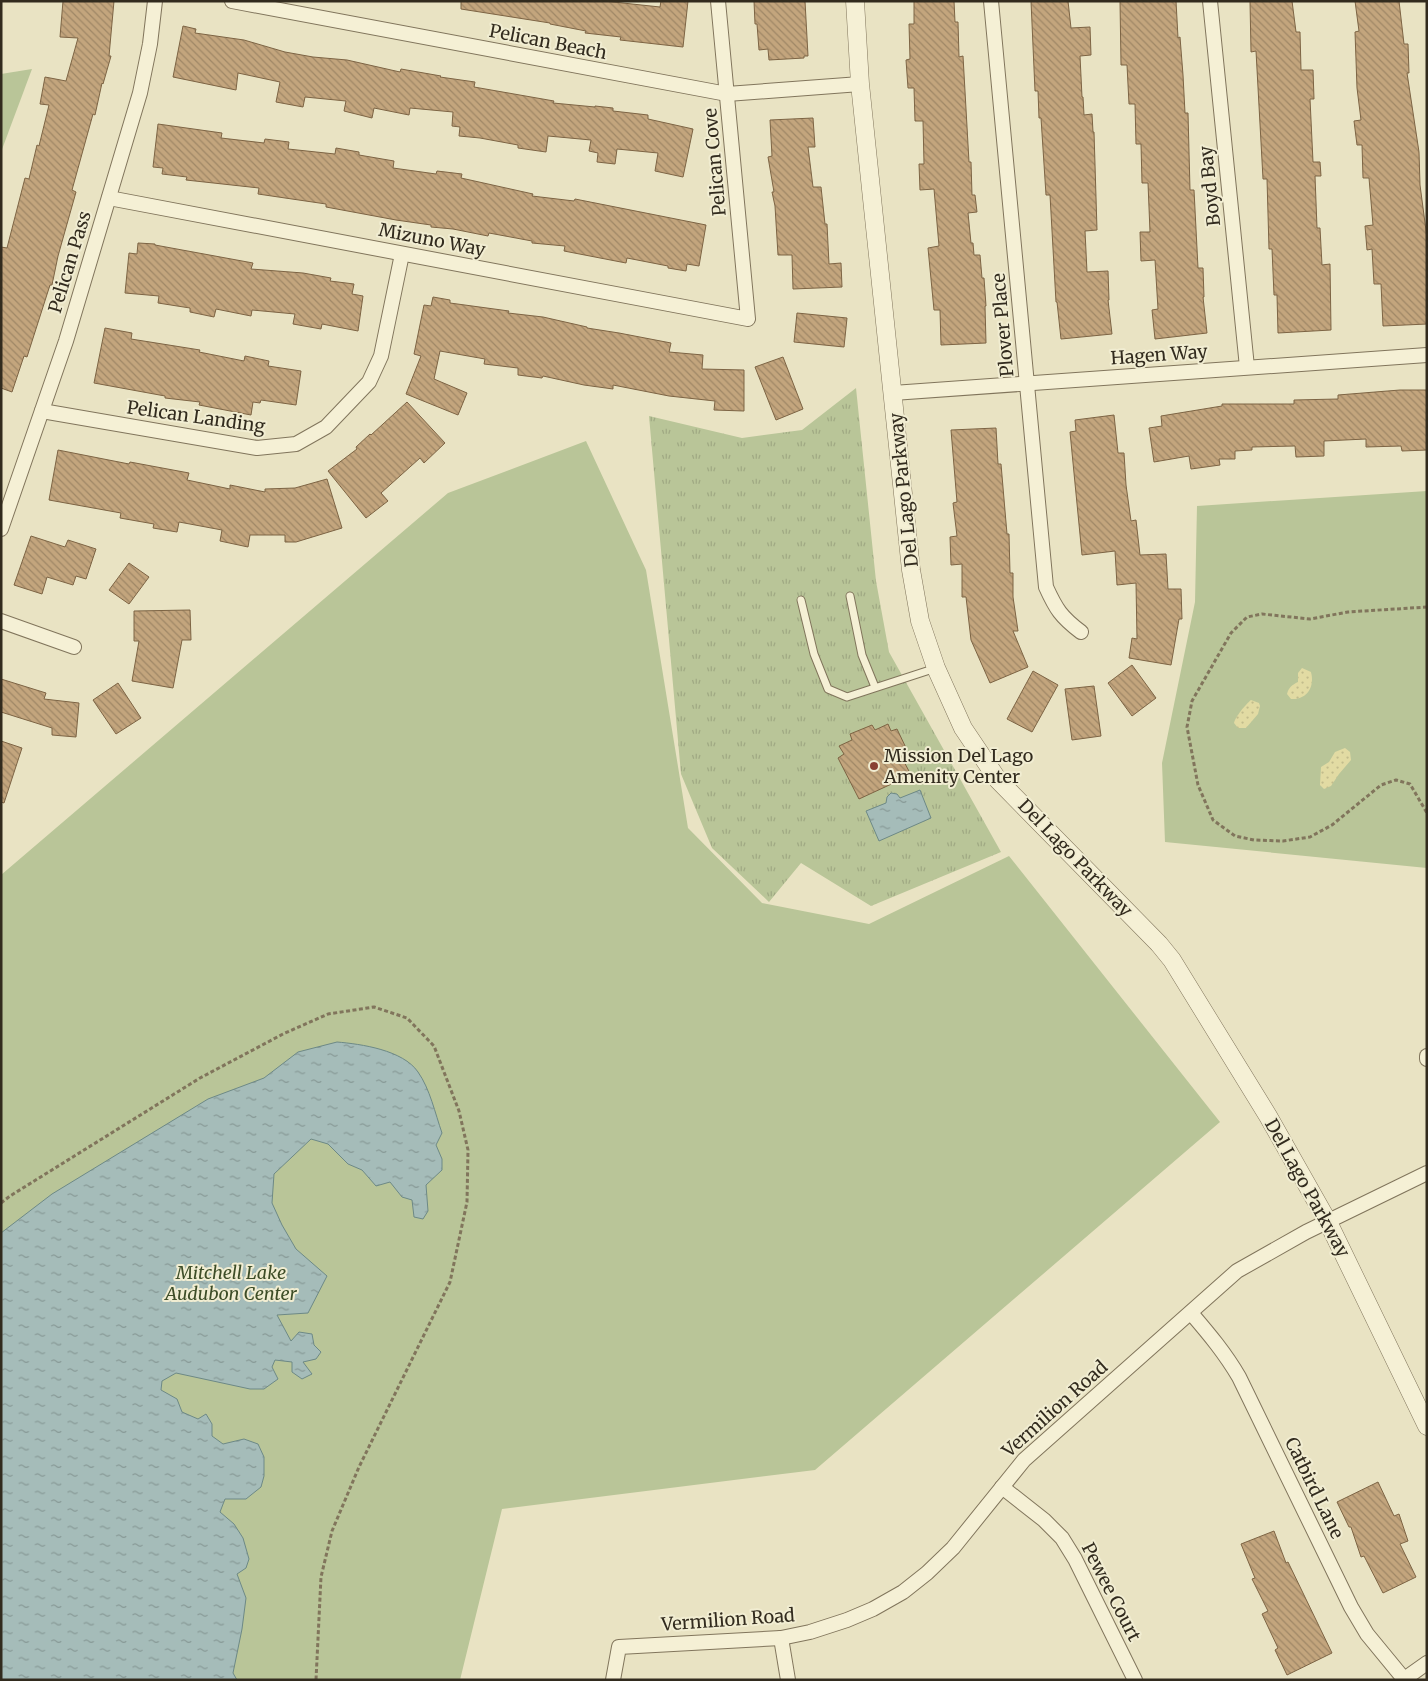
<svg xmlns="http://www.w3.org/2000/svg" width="1428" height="1681" font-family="Merriweather,serif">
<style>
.grass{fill:#b9c598}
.sand{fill:url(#sand-dots)}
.park{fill:url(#park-tufts)}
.water{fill:url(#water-ripples);stroke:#6d8986}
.building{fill:url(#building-back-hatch);stroke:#7d6444}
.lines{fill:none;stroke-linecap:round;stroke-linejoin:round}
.service-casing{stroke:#81755c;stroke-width:9}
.minor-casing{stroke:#81755c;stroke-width:16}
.tertiary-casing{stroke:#81755c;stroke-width:19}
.path{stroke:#81755c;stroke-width:3;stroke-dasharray:4 2.5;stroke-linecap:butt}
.service{stroke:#f5f0d5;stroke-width:7}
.minor{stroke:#f5f0d5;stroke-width:14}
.tertiary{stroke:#f5f0d5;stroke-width:18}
.poi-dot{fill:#894032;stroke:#f1edd2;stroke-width:2}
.labels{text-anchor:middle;stroke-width:4;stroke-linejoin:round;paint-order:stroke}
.street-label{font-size:18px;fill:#322b1e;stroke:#f1edd2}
.poi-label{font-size:18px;fill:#322b1e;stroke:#f1edd2;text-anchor:start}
.park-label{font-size:18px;font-style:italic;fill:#3d4d27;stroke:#f1edd2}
</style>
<defs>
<pattern id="sand-dots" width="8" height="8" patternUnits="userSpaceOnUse" patternTransform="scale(1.25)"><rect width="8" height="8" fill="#e2dba3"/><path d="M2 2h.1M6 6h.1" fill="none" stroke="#c2bc8c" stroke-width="1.8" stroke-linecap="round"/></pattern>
<pattern id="park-tufts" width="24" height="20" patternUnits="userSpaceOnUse" patternTransform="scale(1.25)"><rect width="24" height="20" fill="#b9c598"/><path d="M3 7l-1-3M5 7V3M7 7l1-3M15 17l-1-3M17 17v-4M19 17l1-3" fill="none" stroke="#a0a983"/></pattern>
<pattern id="water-ripples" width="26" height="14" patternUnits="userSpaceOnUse" patternTransform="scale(1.25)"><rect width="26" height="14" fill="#a5bcb9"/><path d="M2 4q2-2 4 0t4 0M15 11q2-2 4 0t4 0" fill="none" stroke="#879996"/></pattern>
<pattern id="building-back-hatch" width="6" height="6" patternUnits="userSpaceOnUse" patternTransform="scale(1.25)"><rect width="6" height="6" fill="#c3a57d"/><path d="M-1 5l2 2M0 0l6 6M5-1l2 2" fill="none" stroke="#9f8766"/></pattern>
</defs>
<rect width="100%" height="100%" fill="#e9e3c3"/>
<g class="grass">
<path d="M32,69L1,152V74Z"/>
<path d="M586,441L646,570L688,828L762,903L869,924L1009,856L1220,1122L815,1470L502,1509L460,1680H1V875L448,493Z"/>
<path d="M1427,491V868L1165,842L1162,763L1195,602L1197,506Z"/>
</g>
<g class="sand">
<path d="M1302,668L1311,672C1315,687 1307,700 1291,699L1287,694C1289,687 1292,685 1298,682V673Z"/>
<path d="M1251,700L1259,703L1260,706L1258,714L1246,728H1238L1234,723C1235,717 1246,704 1251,700Z"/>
<path d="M1345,748L1350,752L1351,760L1339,774L1331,786L1324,789L1320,785L1321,767L1329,762L1335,752Z"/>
</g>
<path class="park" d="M856,388L876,581L889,652L1001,852L871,906L801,863L769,902L712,848L681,774L649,416L742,438L802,430Z"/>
<g class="water">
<path d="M920,790L931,818L879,841L866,811L886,803L887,797L891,793L897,794L900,798Z"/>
<path d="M337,1042C361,1044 403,1050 418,1072C430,1089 435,1113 442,1133L436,1145L442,1159V1170L426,1185L428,1211L423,1219L414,1217L412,1200L402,1197L390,1182L376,1186L362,1170L348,1164L328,1144L311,1139L274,1174L272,1203L282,1225L296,1249L327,1276L308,1313L277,1315L291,1341L299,1332L312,1334L314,1345L321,1352L316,1359L303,1362L312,1374L302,1379L292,1372V1362L275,1360L272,1367L278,1379L264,1389H250L176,1373L162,1381L161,1390L177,1399L182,1412L198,1419L206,1414L212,1424V1436L223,1444L244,1439L258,1444L264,1457V1476L261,1487L246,1499H225L220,1512L234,1524L243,1538L249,1559L246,1568L237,1574L246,1598L242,1629L233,1673L237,1680H1V1233L52,1194L208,1099L264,1078L298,1052Z"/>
</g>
<g class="building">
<path d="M63,1H114L109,56H111L103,84L102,83L95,115L93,114L72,190L76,192L58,256L52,285H50L27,357L24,356L12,392L1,388V247L7,248L25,178L29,179L37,145L39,146L49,105L40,104L45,77L66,81L78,38L60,37Z"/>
<path d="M461,1H604L660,7L661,1H688L683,47L620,40L621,37L585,33L586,31L550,24V23L461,9Z"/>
<path d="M754,1H805L808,56H804V58L769,60L768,49L759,50L757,24H755Z"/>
<path d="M914,1H954L955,22H958L959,57L963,56L969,162H971L972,195H975L977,212L968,213L971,243H973L974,255H980L982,278H984L986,306H985L986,343L941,345L940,310H934L928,248L939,246L934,189L920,190L919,164H924L923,121H915L914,88H908L906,60L910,59L909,24H914Z"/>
<path d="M1031,1H1068L1071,28L1090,27L1091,55L1080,56L1082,97H1083L1084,115L1092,114L1093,132H1094L1097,230L1085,231L1087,272L1108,271L1109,300H1108L1112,334L1061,339L1057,302H1056L1050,195H1046L1041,118H1039L1038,91H1035Z"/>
<path d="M1120,1H1176L1178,38L1180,37L1183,75L1185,113H1188L1190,190H1194L1198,268H1203L1204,297H1203L1207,333L1155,339L1152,310L1158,309L1155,260L1141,261L1140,232H1150L1148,183H1142L1141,144H1136L1135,104H1129L1127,65H1121Z"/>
<path d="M1250,1H1292L1296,32H1300L1301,70H1313L1314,99H1310L1313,162H1320L1321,176H1315L1317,228H1320L1322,265L1330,264L1331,330L1278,333L1277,295H1274L1272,249H1269L1267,179H1263L1256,51L1251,52Z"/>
<path d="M1355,1H1399L1404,44H1408L1409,73H1407L1419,152L1420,185L1427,238V324L1383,326L1381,284H1374L1372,249L1367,250L1365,226L1373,225L1369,178H1363L1362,145H1357L1354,121L1361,120L1357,88L1355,32L1359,31Z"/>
<path d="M183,26L196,29L195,33L244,40L285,52L313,57L347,60L400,72L401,69L441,76L440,77L475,82L474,87L554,101L553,103L595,107V106L613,108V111L648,115V119L693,129L683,177L655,171L658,153L617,149L615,164L597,162L598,153L589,151L591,140L548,136L546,152L518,148V145L480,138L459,136L460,127L452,126L453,112L410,108L409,115L374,108L372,118L344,111L346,101L305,97L303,107L276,102L280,82L238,73L236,90L173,77Z"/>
<path d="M813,118L815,147H808L813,187H821L825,224H827L829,264L841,263L842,287L793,289L792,255H778L775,206L772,192H774L768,157L772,156L770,120Z"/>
<path d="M158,124L222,133L221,138L264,143L265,139L289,142L288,149L335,154L336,148L359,152V155L394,161L393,168L436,174L437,171L462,174L461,178L533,194L532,196L574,201L575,199L706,225L699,266L687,264L686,271L668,268V266L627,258L626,263L564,251L565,246L532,243V241L489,233L488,236L453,229L431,227V225L396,220L326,207V204L258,194L259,188L186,180L187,177L162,174L163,168L153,167Z"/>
<path d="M138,243L155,244V245L253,263L251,269L303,273L331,278L330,281L354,284L352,294L363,296L358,331L322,324L321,329L293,324L295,314L252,310L251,316L216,309L214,317L190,312V308L158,303L159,296L125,293L129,253L137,254Z"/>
<path d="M433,297L450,300V303L509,311L508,313L543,317L587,327V328L619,333L671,343L669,352L703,355L702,369L744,370V411L714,410L715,401L669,396L613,385V389L584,385L543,376L542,378L518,375V368L484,364L485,359L440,351L434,379L467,393L458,415L406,394L421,356L414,354L424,305L431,306Z"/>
<path d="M797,313L847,318L844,347L794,342Z"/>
<path d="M105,328L132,333L131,339L200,350L199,352L244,361L245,356L269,361L268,366L301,371L296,405L261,400L260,403L253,402L251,415L199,405L200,402L165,398V396L94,383Z"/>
<path d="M783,357L803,409L776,420L755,367Z"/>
<path d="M1400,390H1427V450L1402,451L1401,446L1366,447V439L1324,441V456L1296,457L1295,446L1252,447V450L1235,451V459H1219L1220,465L1191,469L1189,456L1154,462L1149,428L1162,426L1161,416L1222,406V404H1294V400L1338,399V395Z"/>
<path d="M407,402L445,443L424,463L420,458L381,493L388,501L366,518L328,471L357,449L356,447L370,434L371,435Z"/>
<path d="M1114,415L1118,453H1124L1126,485L1131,521L1136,520L1140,555L1166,554L1168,589H1181L1182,619H1179L1171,665L1129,658L1132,638L1137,639L1136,583L1117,585L1115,551L1082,555L1070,432L1076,431L1075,420Z"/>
<path d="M996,428L998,464H1001L1007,534H1009L1010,573H1013V597L1018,631H1013L1028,667L990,683L971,640L966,597H962V564L951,565L950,537L957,536L953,503L957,502L951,430Z"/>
<path d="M58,450L129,464L130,462L189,473L187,480L230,489V485L265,492V489L295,488L327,479L342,528L296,542H285V535H250L248,547L220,541L222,530L179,522L177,532L153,528L154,524L120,518L121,513L49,500Z"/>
<path d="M31,536L65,547L68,540L96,549L86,579L76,576L73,585L47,577L42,594L14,585Z"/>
<path d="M129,563L149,577L129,604L109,590Z"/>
<path d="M190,610L191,640H182L173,688L132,681L139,641H134V611Z"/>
<path d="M1132,665L1156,698L1132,716L1108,683Z"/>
<path d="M1033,671L1058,685L1032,732L1007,719Z"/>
<path d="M1,679L46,693L44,699L79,703L76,737L52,735V728L1,712Z"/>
<path d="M118,683L141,718L116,734L93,700Z"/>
<path d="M1094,686L1101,736L1072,740L1065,689Z"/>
<path d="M888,724L891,731L897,729L907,750L900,754L911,775L859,799L838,758L844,754L839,746L852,740L850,734L872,725L875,730Z"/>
<path d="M1,741L22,748L4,803L1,802Z"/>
<path d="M1378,1482L1394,1516L1399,1514L1408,1541L1400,1544L1416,1577L1383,1593L1364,1556L1361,1557L1351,1527H1349L1337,1502Z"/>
<path d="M1274,1531L1286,1563L1288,1562L1332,1653L1287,1675L1275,1650L1278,1648L1262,1614L1268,1611L1252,1579L1255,1578L1241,1544Z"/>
</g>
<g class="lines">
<g class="service-casing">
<g id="service">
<path d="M850,596L862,655L875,687"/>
<path d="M801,600L814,654L828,689L847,697L936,668"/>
</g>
</g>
<g class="minor-casing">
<g id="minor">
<path d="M232,1L727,94L860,84"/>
<path d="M991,1L1046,587C1056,609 1061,617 1081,632"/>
<path d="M1210,1L1247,367"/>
<path d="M109,198L748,319L718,1"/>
<path d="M893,393L1427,355"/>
<path d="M42,411L257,448L296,444L326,427L369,382L381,356L402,254"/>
<path d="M1,529L66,341L140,93L150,44L155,1"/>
<path d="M1,621L74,647"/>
<path d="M1427,1056V1059"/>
<path d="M1191,1313C1209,1334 1225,1353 1239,1377L1351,1607L1367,1634L1404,1679"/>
<path d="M1002,1487L1044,1520L1062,1538L1075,1559L1135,1680"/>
<path d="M781,1638L788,1680"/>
<path d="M613,1680L619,1647L781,1638L810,1632L847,1620L873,1609L903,1592L927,1573L953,1548L1024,1460L1237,1271L1306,1232L1427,1173"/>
<path d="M1403,1680L1427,1663"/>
</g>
</g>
<g class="tertiary-casing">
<path id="tertiary" d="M855,1L860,84L911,570L920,621L936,668L963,728L998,780L1159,944L1172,960L1268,1116L1328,1222L1427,1426"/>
</g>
<g class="path">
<path d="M1427,607L1348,612L1310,619L1262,614L1247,617L1231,633L1192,701L1187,727L1198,785L1213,820L1235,836L1254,840L1283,841L1310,837L1332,825L1381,785L1396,780L1410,784L1427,813"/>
<path d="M1,1203L10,1196L200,1078L283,1034L328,1014L374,1007L407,1018L434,1046L459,1111L468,1150L467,1202L450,1282L359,1467L332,1531L321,1577L316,1680"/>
</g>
<use href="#service" class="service"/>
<use href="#minor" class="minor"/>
<use href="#tertiary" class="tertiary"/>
</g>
<circle class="poi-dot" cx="874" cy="766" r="5"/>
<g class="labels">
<g class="street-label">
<text transform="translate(548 42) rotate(11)" y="6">Pelican Beach</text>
<text transform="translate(715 162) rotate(-95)" y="6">Pelican Cove</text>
<text transform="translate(1210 186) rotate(-96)" y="6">Boyd Bay</text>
<text transform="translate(432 240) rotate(11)" y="6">Mizuno Way</text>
<text transform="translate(70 262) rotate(-73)" y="6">Pelican Pass</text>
<text transform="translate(1003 325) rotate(-95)" y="6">Plover Place</text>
<text transform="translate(1159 355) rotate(-4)" y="6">Hagen Way</text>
<text transform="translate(196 417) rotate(8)" y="6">Pelican Landing</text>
<text transform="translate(904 490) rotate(-96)" y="6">Del Lago Parkway</text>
<text transform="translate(1075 858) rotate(46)" y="6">Del Lago Parkway</text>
<text transform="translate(1307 1188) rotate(61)" y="6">Del Lago Parkway</text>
<text transform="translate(1055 1409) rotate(-42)" y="6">Vermilion Road</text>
<text transform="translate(1314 1488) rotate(64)" y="6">Catbird Lane</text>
<text transform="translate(1111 1592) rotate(63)" y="6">Pewee Court</text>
<text transform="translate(728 1620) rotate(-4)" y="6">Vermilion Road</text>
</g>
<g class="poi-label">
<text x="884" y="762">Mission Del Lago<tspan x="884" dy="21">Amenity Center</tspan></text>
</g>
<g class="park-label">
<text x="231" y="1279">Mitchell Lake<tspan x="231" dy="21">Audubon Center</tspan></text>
</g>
</g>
<rect width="1428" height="1681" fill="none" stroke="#322b1e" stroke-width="5"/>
</svg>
